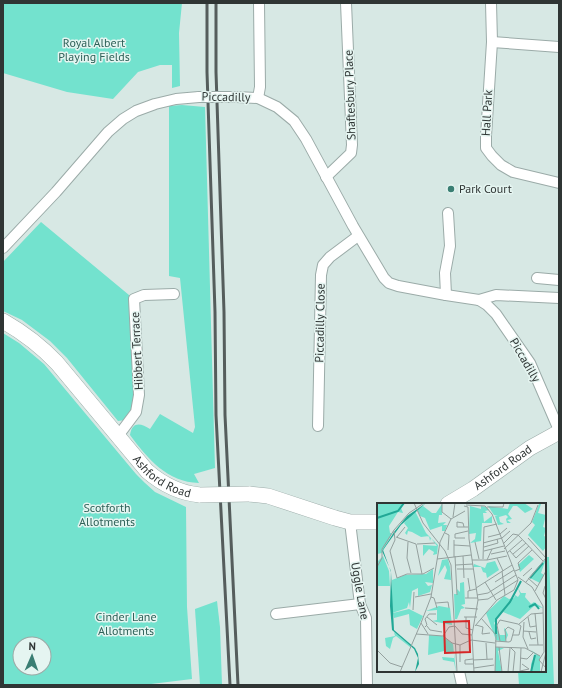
<svg xmlns="http://www.w3.org/2000/svg" width="562" height="688" font-family="'PT Sans',sans-serif">
<style>
.green{fill:#73e2ce;fill-rule:evenodd}
.lines{fill:none;stroke-linecap:round;stroke-linejoin:round}
.street-casing{stroke:#9baba8;stroke-width:12}
.secondary-casing{stroke:#9baba8;stroke-width:16}
.street{stroke:#fff;stroke-width:10}
.secondary{stroke:#fff;stroke-width:15}
.rail{stroke:#555d5c;stroke-width:3}
.street-bridge-casing{stroke:#9baba8;stroke-width:12;stroke-linecap:butt}
.secondary-bridge-casing{stroke:#9baba8;stroke-width:16;stroke-linecap:butt}
.street-bridge{stroke:#fff;stroke-width:10}
.secondary-bridge{stroke:#fff;stroke-width:15}
.poi-dot{fill:#3a7e73;stroke:#e5f5f1;stroke-width:1.5}
.labels{text-anchor:middle;stroke-width:3;stroke-linejoin:round;paint-order:stroke}
.park-label{font-size:12px;fill:#2e6158;stroke:#e5f5f1}
.street-label{font-size:12px;fill:#2f3534;stroke:#e5f5f1}
.poi-label{font-size:12px;fill:#2f3534;stroke:#e5f5f1;text-anchor:start}
.inset-river{fill:none;stroke:#21a896;stroke-width:2}
.inset-road{fill:none;stroke:#94a09e;stroke-width:1}
.view{fill:#d62828;fill-opacity:0.15;stroke:#d62828;stroke-width:2}
.inset-edge{fill:none;stroke:#2f3534;stroke-width:2}
</style>
<rect width="100%" height="100%" fill="#d7e8e4"/>
<g class="green">
<path d="M3,3H182L179,33L180,86L172,88V65H160L138,72L113,99L67,92L3,73Z"/>
<path d="M182,105L205,107L215,468L194,474L199,483C167,482 148,459 130,435C132,421 141,423 150,429L160,414L193,433L195,427L180,278L169,276V106Z"/>
<path d="M41,222L129,295L134,394C136,407 132,410 125,420L118,421L67,358L50,341L22,320L3,311V262Z"/>
<path d="M3,333L19,343L44,364L136,474L145,483L155,492L186,507L187,607L192,679L143,685H3ZM20,644H44V668H20Z"/>
<path d="M545,557H549L554,685H519L518,671H545Z"/>
<path d="M217,601L220,627L222,685H200L195,609Z"/>
</g>
<g class="lines">
<g class="street-casing">
<g id="street">
<path d="M491,3L492,42L486,136V148L492,156L501,165L513,172L559,183"/>
<path d="M492,42L559,47"/>
<path d="M237,97L258,98L277,107L294,121L306,139L353,226L384,278L389,283L398,286L446,295L479,300L487,305L496,314L530,363L559,430"/>
<path d="M258,98L260,87L259,3"/>
<path d="M326,177L351,153L352,145L346,3"/>
<path d="M3,248L56,192L108,132L123,119L136,111L155,104L176,99L199,97"/>
<path d="M537,278L559,280"/>
<path d="M446,295L445,273L450,246L448,213"/>
<path d="M479,300L496,295L559,298"/>
<path d="M318,426L321,275L323,265L330,257L358,236"/>
<path d="M118,436L136,412L139,395L134,299L144,295L174,294"/>
<path d="M350,522L360,604L366,618L367,685"/>
<path d="M276,614L360,604"/>
<path d="M459,671L462,685"/>
</g>
</g>
<g class="secondary-casing">
<g id="secondary">
<path id="s1" d="M3,321C24,333 40,345 57,363L147,471C162,484 179,493 200,495"/>
<path d="M249,494L268,496L335,518L350,522H378"/>
<path id="s2" d="M448,504L473,489L530,448L559,432"/>
</g>
</g>
<use href="#street" class="street"/>
<use href="#secondary" class="secondary"/>
<g class="rail">
<path d="M207,3V72L215,312L216,415L230,685"/>
<path d="M216,3V72L224,312L225,415L238,685"/>
</g>
<g class="street-bridge-casing">
<path id="street-bridge" d="M199,97H237"/>
</g>
<g class="secondary-bridge-casing">
<path id="secondary-bridge" d="M200,495L249,494"/>
</g>
<use href="#street-bridge" class="street-bridge"/>
<use href="#secondary-bridge" class="secondary-bridge"/>
</g>
<circle class="poi-dot" cx="451" cy="189" r="4"/>
<g class="labels">
<g class="park-label">
<text x="94" y="47">Royal Albert<tspan x="94" dy="14">Playing Fields</tspan></text>
<text x="107" y="512">Scotforth<tspan x="107" dy="14">Allotments</tspan></text>
<text x="126" y="621">Cinder Lane<tspan x="126" dy="14">Allotments</tspan></text>
</g>
<g class="street-label">
<text transform="translate(350 95) rotate(-92)" y="4">Shaftesbury Place</text>
<text transform="translate(226 97) rotate(1)" y="4">Piccadilly</text>
<text transform="translate(487 113) rotate(-87)" y="4">Hall Park</text>
<text transform="translate(320 323) rotate(-89)" y="4">Piccadilly Close</text>
<text transform="translate(137 351) rotate(-93)" y="4">Hibbert Terrace</text>
<text transform="translate(525 360) rotate(60)" y="4">Piccadilly</text>
<text dy="4" stroke="none"><textPath href="#s2" startOffset="66">Ashford Road</textPath></text>
<text dy="4" stroke="none"><textPath href="#s1" startOffset="225">Ashford Road</textPath></text>
<text transform="translate(360 591) rotate(80)" y="4">Uggle Lane</text>
</g>
<g class="poi-label">
<text x="459" y="193">Park Court</text>
</g>
</g>
<g transform="translate(377 503)">
<rect width="169" height="169" fill="#d7e8e4"/>
<path d="M0,0H28L24,5L26,10L21,9L12,23L13,30H15L5,50L0,51ZM133,0H147L156,6L148,10L140,3H136L131,11L135,16L130,17L134,20H130L129,16L131,14L129,12L122,14L123,19L127,21L121,22L118,13H121L117,12L111,3L131,6L130,8ZM169,0L164,1L161,10L169,12L166,24L169,25L167,33L169,34V44L166,48L151,32L158,22L155,19L162,1ZM65,1V12H62L61,20L69,19L66,22H70L68,28H65V23L53,27L48,15L43,13L40,7L46,3L55,10H59ZM93,3L104,6V3L109,4L112,7L108,8L110,10H106L107,19L115,13V20H105L104,38L93,40L98,36L99,30L92,31ZM38,8L49,30L61,42L60,51L56,52L57,49L52,46L46,53V42L60,43L54,35L53,38L52,33L44,34L35,29L31,28L30,32L28,30L31,25L27,20ZM152,52L157,56L143,69L141,62ZM6,53L12,68L13,83H0V59ZM71,56L73,64L74,77L67,76L70,67L68,62L61,73L65,57ZM169,56L164,70L167,72L163,80L153,75ZM118,58L122,67L110,75L109,70L106,69L104,64H96L97,61L108,65L110,60ZM56,66V80L48,79L51,83L55,82L53,89L41,93V85L35,88L33,105L32,99L30,105L15,110V77L28,72L49,71ZM87,79L88,101L84,102L88,105L84,106L80,116H78L77,91H80V86L83,89V80ZM141,85L144,90H149L148,94L154,101L157,99L166,105L157,103L143,116L126,109L117,120L123,132H129L127,126L128,125L131,132L128,139L119,137L109,110L127,93L132,96L137,95L138,92L141,94L143,91ZM62,103L73,105L75,122L55,118L60,117V107L49,108ZM32,106L46,113L40,126L33,122L32,111L17,115L16,110ZM17,129L34,143L33,144L19,133L16,135L13,146L9,143L8,135L18,133ZM52,132L65,133L76,141L79,169L77,159L66,157L65,154L77,155V149L67,151V148L51,152ZM118,144L127,145L121,148L125,169H118ZM154,147L163,153V169H154V161L158,151Z" fill="#73e2ce"/>
<path d="M49,0L24,22L6,47L14,69L17,127L38,145L41,151L42,161L38,169L41,155L37,146L15,127L13,103L14,68L5,48L17,29L30,13Z" fill="#21a896"/>
<path class="inset-river" d="M0,15L21,8L27,0M153,75L166,60M152,104L158,101L162,106M119,131V116L133,99L144,78M154,169L158,152"/>
<path class="inset-road" d="M37,0L46,20L68,48L74,62L80,169M65,0V9L74,16M89,2L108,3L115,11L141,77L137,87L120,97L98,123M87,3L91,4L92,36L101,97L95,132L97,169M110,4H126L127,0M76,14L78,0M87,24L86,20L80,19V24H91M17,28L18,37L13,48L20,75L30,71H46L57,65M68,30L72,32L71,47M19,34L39,41L45,71M20,34L28,24M111,34L123,31L130,25M88,35H78V31L91,28M151,35L169,55M31,39L30,55L34,70M98,39L102,56M106,40L125,35L133,28M40,41L58,40M126,41L136,31L141,32L166,58M77,42L93,43M107,44L121,40L120,36M127,46L154,20L161,2M107,48L127,43M133,48L139,55L152,43M130,50L145,37M114,51L128,48M136,51L149,40M78,53L80,92M86,53L87,75M77,54V37M120,55L126,68M60,56L94,52M106,56L107,24L120,21M95,57H110L115,46M110,57L130,53M79,62L96,61M0,64L5,55V46L17,27L32,10L47,0M80,66H96M125,68L128,92M138,68L143,66L141,60L155,47M146,73L155,65M141,74L155,84L166,103L167,149L162,157L169,165M91,75L93,88M151,75L161,84M108,79L119,97M118,79L137,67M149,79L169,55M168,83L166,90L169,96M99,85L135,62M158,88L169,68M100,92L111,90L139,72M38,94L54,91M54,94L57,95L60,105M88,95H101M91,95V88L99,86M101,97L111,96L141,77M59,100L71,99L72,105M88,105L101,106M36,107L37,89M158,110L161,142M50,114L60,122M87,114H100M89,114V125L96,127M151,114L153,124L159,123M104,115L119,132L118,169M147,119L146,134L151,146M44,120L51,131M44,120L54,94L63,39L74,16L88,8M142,121L154,111L166,110M99,122L106,124L105,131L113,130M50,123L53,127L65,129M48,124L50,122L48,116L52,111H59M146,128L159,129M152,129L154,136L159,135M39,131L66,133L75,140L83,142L94,137L118,140M136,132H142L144,123L141,121M66,133L72,124L78,123L85,131L95,132M118,138L132,139L134,138L137,127L131,124L128,127L129,139M123,138L120,122L123,117L141,121M109,140L110,156M152,142H166M118,144L148,145L163,153M122,144L125,169M134,145L138,149L136,169M0,147L13,160L25,164M143,155L150,156L156,150M96,156L88,157V161H96M96,157L116,156M83,159V142M97,165L117,162M143,168L152,166L145,161M23,169L44,120M131,169L133,145M143,169L144,145M164,169L169,149"/>
<path class="view" d="M92,118L93,149L68,150L67,119Z"/>
<rect width="169" height="169" class="inset-edge"/>
</g>
<rect width="562" height="688" fill="none" stroke="#2f3534" stroke-width="8"/>
<g transform="translate(32 656) rotate(2)"><circle r="19" fill="#e5f5f1" stroke="#9ca8a5"/>
<path d="M0-3L7 15L0 10L-7 15Z" fill="#3a7e73"/>
<text y="-6" font-size="11" font-weight="bold" text-anchor="middle" fill="#2f3534">N</text>
</g>
</svg>
